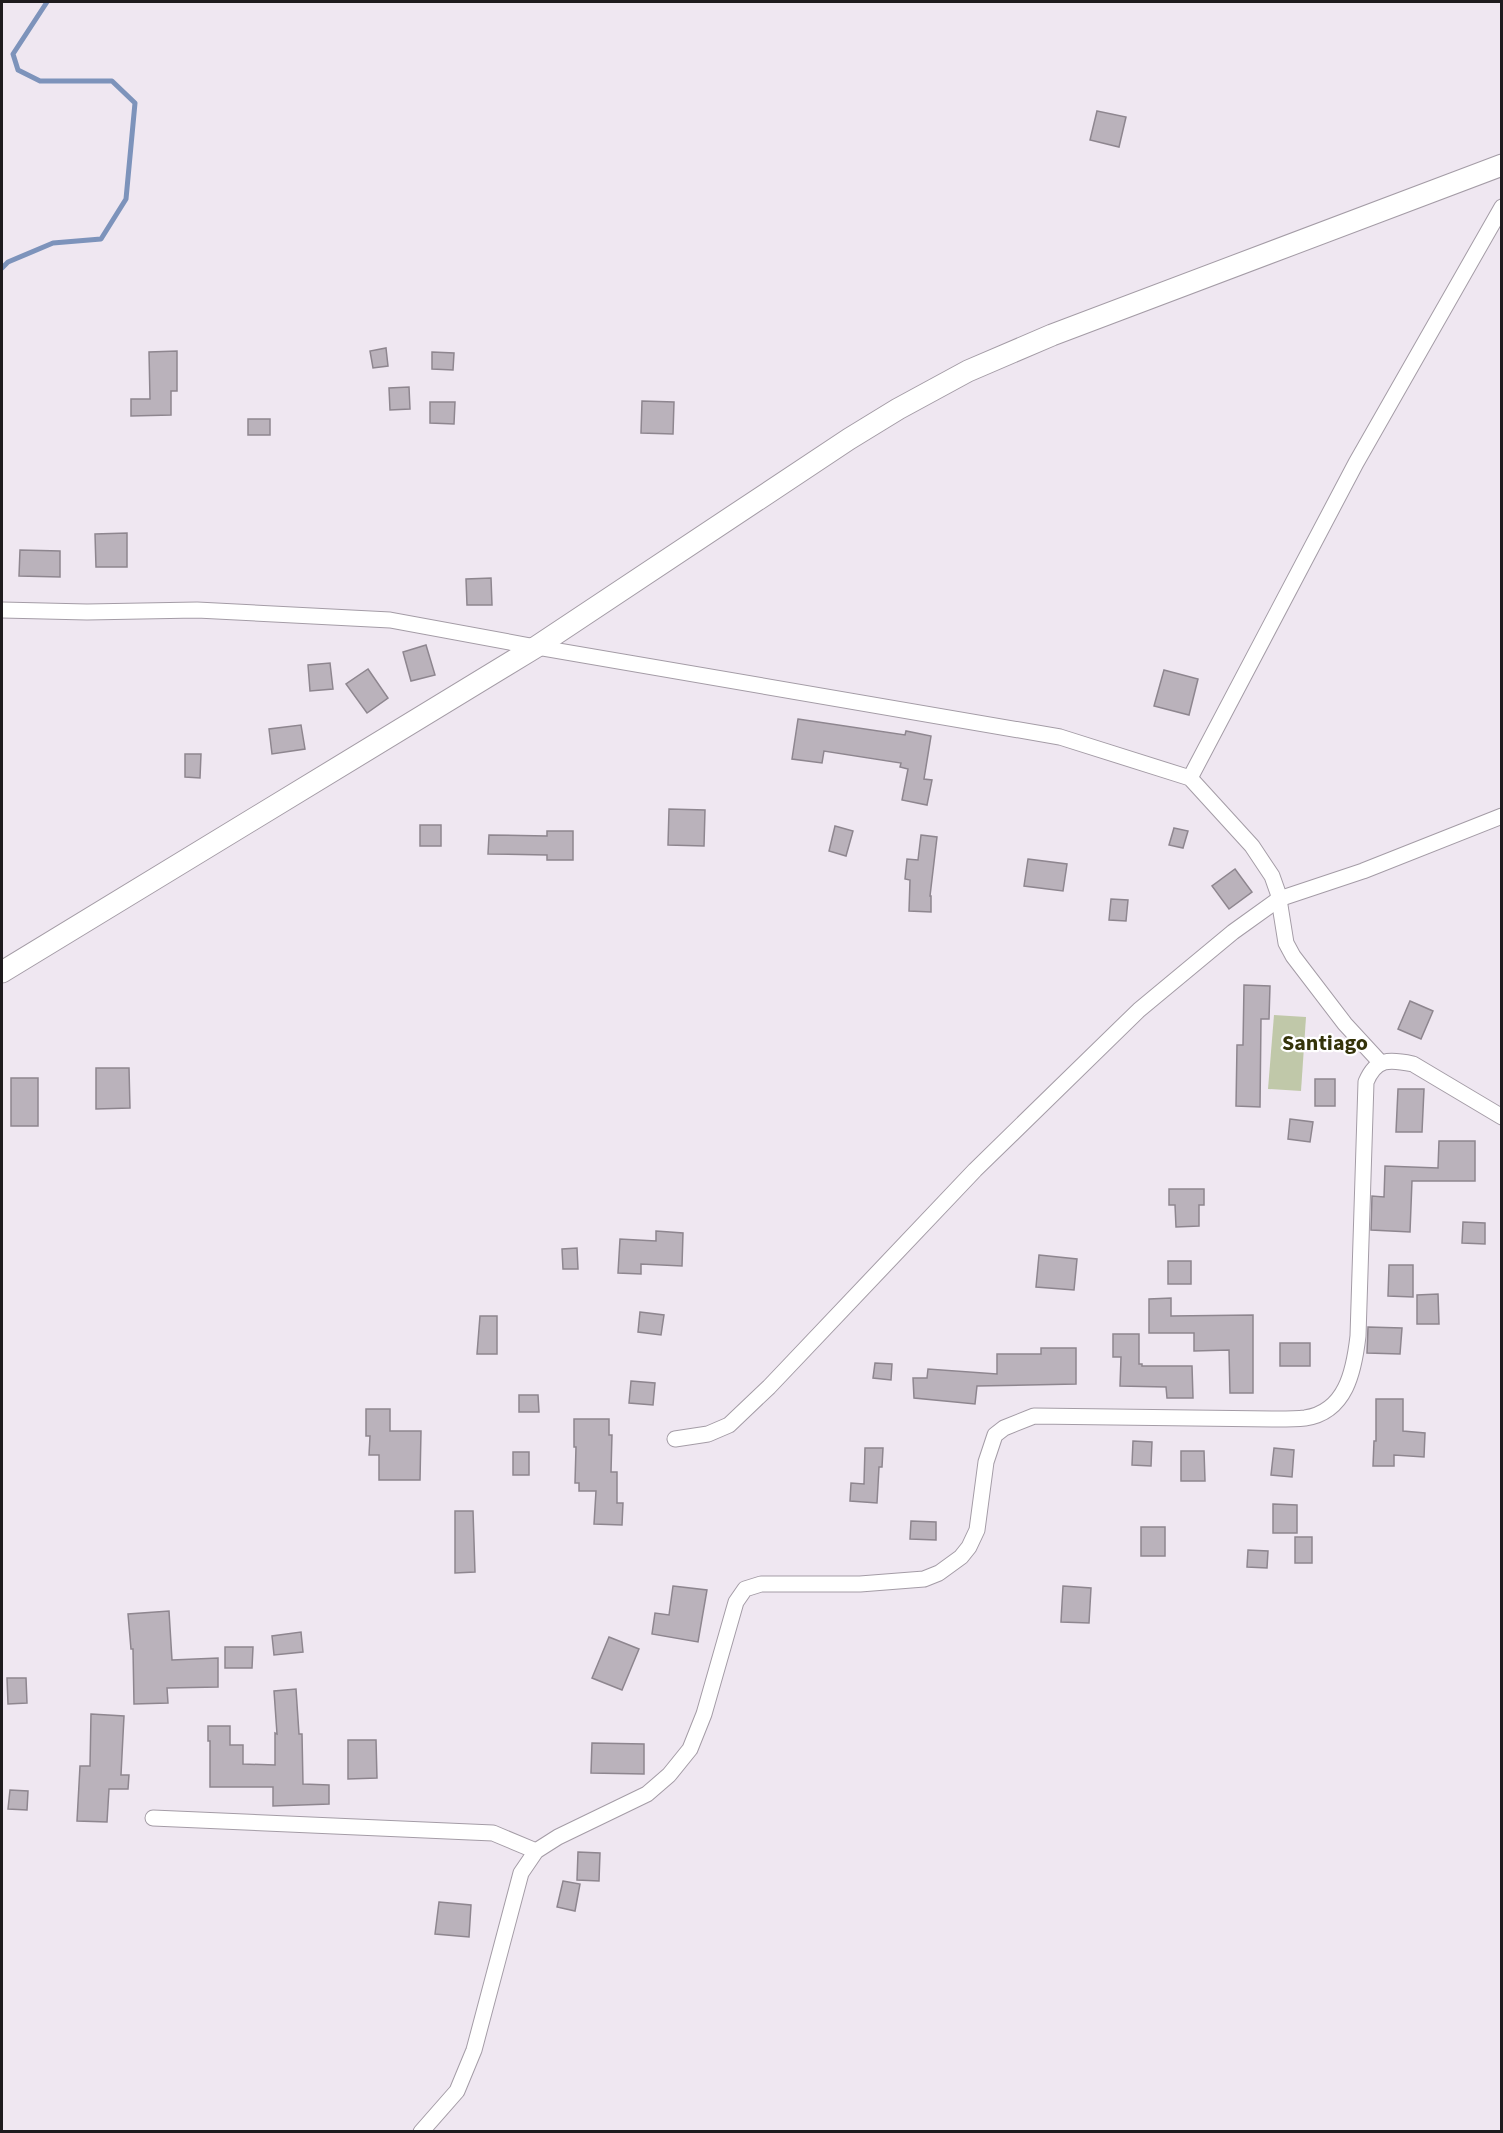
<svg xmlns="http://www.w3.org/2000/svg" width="1503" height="2133" font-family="'Source Sans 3',sans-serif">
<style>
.green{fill:#c0c8a9}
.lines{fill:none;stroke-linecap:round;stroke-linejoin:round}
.stream{stroke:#7d93bb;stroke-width:5}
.building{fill:#bab2bb;stroke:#8e868f;stroke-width:1.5}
.street-casing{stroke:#a49ca6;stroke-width:17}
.secondary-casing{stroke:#a49ca6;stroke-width:23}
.street{stroke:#fff;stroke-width:15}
.secondary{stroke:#fff;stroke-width:21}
.labels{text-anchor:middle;stroke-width:4.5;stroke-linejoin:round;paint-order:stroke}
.quarter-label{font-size:22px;font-weight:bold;fill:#343309;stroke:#fff}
</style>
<rect width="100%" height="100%" fill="#efe7f1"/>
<path class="green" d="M1274,1015L1306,1017L1301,1091L1268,1089Z"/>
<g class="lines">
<path class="stream" d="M2,268L8,262L53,243L101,239L126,199L135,103L112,81H40L18,70L13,54L47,2"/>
</g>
<g class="building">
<path d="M1097,111L1126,117L1119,147L1090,140Z"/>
<path d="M386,348L388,366L373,368L370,351Z"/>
<path d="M177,351V391H171V415L131,416V399H150L149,352Z"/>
<path d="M432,352L454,353L453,370L432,369Z"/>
<path d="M409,387L410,409L390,410L389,388Z"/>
<path d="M642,401L674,402L673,434L641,433Z"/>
<path d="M430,402H455L454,424L430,423Z"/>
<rect x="248" y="419" width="22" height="16"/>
<path d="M127,533V567H96L95,534Z"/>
<path d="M20,550L60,551V577L19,576Z"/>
<path d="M491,578L492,605H467L466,579Z"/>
<path d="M426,645L435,675L411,681L403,652Z"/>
<path d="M330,663L333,689L310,691L308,665Z"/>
<path d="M368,669L388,698L367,713L346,684Z"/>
<path d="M1164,670L1198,679L1189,715L1154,706Z"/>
<path d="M798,719L905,735L906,731L931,736L924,779L932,780L927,805L902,800L908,769L900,767L901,763L824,751L822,763L792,759Z"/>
<path d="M301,725L305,749L272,754L269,729Z"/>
<path d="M185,754H201L200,778L185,777Z"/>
<path d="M669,809L705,810L704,846L668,845Z"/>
<rect x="420" y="825" width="21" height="21"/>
<path d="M835,826L853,831L846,856L829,851Z"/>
<path d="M1174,828L1188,831L1183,848L1169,845Z"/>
<path d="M547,831H573V860H547V855L488,854L489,835L547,836Z"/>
<path d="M921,835L937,837L930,896H931V912L909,911L910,880L905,879L907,859L918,860Z"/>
<path d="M1028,859L1067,864L1063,891L1024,886Z"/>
<path d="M1235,869L1252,892L1229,909L1212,886Z"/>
<path d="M1111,899L1128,900L1126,921L1109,920Z"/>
<path d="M1244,985L1270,986L1269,1019H1261L1260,1107L1236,1106L1237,1045H1243Z"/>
<path d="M1410,1001L1433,1011L1421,1039L1398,1029Z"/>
<path d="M96,1068H129L130,1108L96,1109Z"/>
<rect x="11" y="1078" width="27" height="48"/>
<rect x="1315" y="1079" width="20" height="27"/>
<path d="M1398,1089H1424L1422,1132H1396Z"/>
<path d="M1290,1119L1313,1122L1310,1142L1288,1139Z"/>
<path d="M1439,1141H1475V1181H1412L1410,1232L1371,1230L1372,1196L1384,1197L1385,1166L1438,1168Z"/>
<path d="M1169,1189H1204V1205H1199V1226L1176,1227L1175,1205H1169Z"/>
<path d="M1463,1222L1485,1223V1244L1462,1243Z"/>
<path d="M656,1231L683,1233L682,1266L641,1264V1274L618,1273L620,1239L656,1241Z"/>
<path d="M577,1248L578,1269H563L562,1249Z"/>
<path d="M1039,1255L1077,1259L1074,1290L1036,1287Z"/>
<rect x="1168" y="1261" width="23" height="23"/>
<path d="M1389,1265H1413V1297L1388,1296Z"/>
<path d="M1438,1294L1439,1324H1417V1295Z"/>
<path d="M1171,1298V1316L1253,1315V1393H1230L1229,1350L1194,1351V1333H1149V1299Z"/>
<path d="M640,1312L664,1315L661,1335L638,1332Z"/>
<path d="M480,1316H497V1354H477Z"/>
<path d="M1368,1327L1402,1328L1400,1354L1367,1353Z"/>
<path d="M1113,1334H1139V1364H1142V1366H1192L1193,1398H1167L1166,1387L1120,1386L1121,1357H1113Z"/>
<rect x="1280" y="1343" width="30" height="23"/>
<path d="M1041,1348H1076V1384L977,1386L975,1404L914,1398L913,1378H927L928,1369L997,1374V1354H1041Z"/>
<path d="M875,1363L892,1364L891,1380L873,1378Z"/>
<path d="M631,1381L655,1383L653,1405L629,1403Z"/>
<path d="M519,1395H538L539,1412H519Z"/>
<path d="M1376,1399H1403V1431L1425,1433L1424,1457L1394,1455V1466H1373L1374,1441H1376Z"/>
<path d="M366,1409H390V1431H421L420,1480H379V1455H369L370,1436H366Z"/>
<path d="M574,1419H609V1435H612L611,1472H617V1503H623L622,1525L594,1524L596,1491H579V1483H575L576,1447H574Z"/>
<path d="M1133,1441L1152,1442L1151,1466L1132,1465Z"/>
<path d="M865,1448H883L882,1467H879L877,1503L850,1501L851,1483L864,1484Z"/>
<path d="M1274,1448L1294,1450L1292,1477L1271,1475Z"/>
<path d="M1181,1451H1204L1205,1481H1181Z"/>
<rect x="513" y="1452" width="16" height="23"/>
<path d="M1273,1504L1297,1505V1533H1273Z"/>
<path d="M455,1511H473L475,1572L455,1573Z"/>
<path d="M911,1521L936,1522V1540L910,1539Z"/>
<rect x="1141" y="1527" width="24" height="29"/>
<rect x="1295" y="1537" width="17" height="26"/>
<path d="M1248,1550L1268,1551L1267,1568L1247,1567Z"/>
<path d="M673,1586L707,1590L698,1642L652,1634L655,1613L669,1615Z"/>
<path d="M1063,1586L1091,1588L1089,1623L1061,1622Z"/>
<path d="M169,1611L172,1660L218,1658V1687L167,1688L168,1703L134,1704L133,1649H131L128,1614Z"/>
<path d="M301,1632L303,1652L274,1655L272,1636Z"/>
<path d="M609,1637L639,1649L622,1690L592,1678Z"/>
<path d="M225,1647H253L252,1668H225Z"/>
<path d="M7,1678H26L27,1703L8,1704Z"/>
<path d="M296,1689L299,1734H302L303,1784L329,1785V1804L273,1806V1787H210V1741H208V1726H230V1745H243V1764L275,1765V1733L277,1734L274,1691Z"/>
<path d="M91,1714L124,1716L121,1775H129L128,1789H109L107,1822L77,1821L80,1766H90Z"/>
<path d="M348,1740H376L377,1778L348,1779Z"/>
<path d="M592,1743L644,1744V1774L591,1773Z"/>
<path d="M10,1790L28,1791L27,1810L8,1809Z"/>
<path d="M578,1852L600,1853L599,1881L577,1880Z"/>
<path d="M563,1881L580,1884L575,1911L557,1907Z"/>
<path d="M439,1902L471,1905L469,1937L435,1934Z"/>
</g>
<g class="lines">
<g class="street-casing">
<g id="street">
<path d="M2,610L87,612L197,610L390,620L536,647L1060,737L1190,778L1252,846L1272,876L1278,893L1286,943L1293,956L1345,1024L1380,1062"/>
<path d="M1190,778L1356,463L1502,207"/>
<path d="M675,1439L708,1434L729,1425L769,1387L975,1170L1139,1010L1233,932L1279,899L1363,871L1502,816"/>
<path d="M153,1818L493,1833L536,1851"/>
<path d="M421,2132L457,2091L474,2050L521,1873L536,1851L558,1837L647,1794L669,1775L690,1749L704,1714L736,1602L745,1589L761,1584H860L924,1579L939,1573L961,1557L969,1547L977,1530L986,1462L995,1435L1004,1428L1034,1416L1277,1419C1286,1419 1296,1419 1305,1418C1346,1412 1354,1371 1358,1336L1366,1082C1376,1058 1389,1059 1413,1064L1502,1117"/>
</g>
</g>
<g class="secondary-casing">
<path id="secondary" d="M2,972L536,647L849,439L898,409L968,371L1052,335L1502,165"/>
</g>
<use href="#street" class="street"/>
<use href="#secondary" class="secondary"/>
</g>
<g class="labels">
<g class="quarter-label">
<text x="1325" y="1050">Santiago</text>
</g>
</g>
<rect width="1503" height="2133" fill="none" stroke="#1e1b1e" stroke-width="6"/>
</svg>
